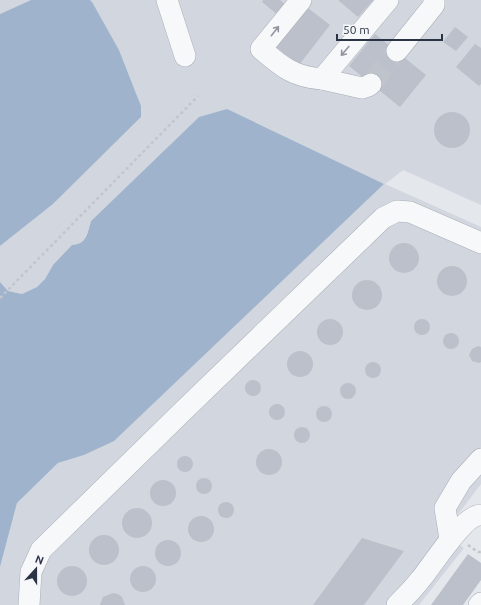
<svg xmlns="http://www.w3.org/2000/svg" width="481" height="605" font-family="Ubuntu,sans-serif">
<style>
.built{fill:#d2d6de}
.water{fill:#9fb4cc}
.building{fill:#bbc0ca}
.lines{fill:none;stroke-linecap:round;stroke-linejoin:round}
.minor-tunnel{stroke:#bfc3cb;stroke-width:21;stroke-dasharray:21 10;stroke-linecap:butt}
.minor-casing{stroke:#a9aeb7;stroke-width:22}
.path{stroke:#c2c5cb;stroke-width:2.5;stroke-dasharray:3 3;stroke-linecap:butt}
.minor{stroke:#f7f8fa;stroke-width:21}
.oneway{stroke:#9196a0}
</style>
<rect width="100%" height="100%" fill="#e4e7ec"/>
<g class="built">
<path d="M0,0H31L0,14Z"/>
<path d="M90,0H481V205L403,170L385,184L481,227V484L443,534L464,548L419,605H0V567L17,503L58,463L84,455L114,440L384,184L199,117L91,221L85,239L53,265L45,279L37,287L22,294L8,291L0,282V246L53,204L141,117L139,101L119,50Z"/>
</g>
<g class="water">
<path d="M31,0H90L92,2L119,50L141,106V117L53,204L0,246V14Z"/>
<path d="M227,109L384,184L114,441L84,455L58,463L17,503L0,567V282L8,291L22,294L37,287L45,279L53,265L72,245C87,244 87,234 91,221L199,117Z"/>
</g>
<g class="building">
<path d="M263,0H280L286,5L278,15L262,2Z"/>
<path d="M338,0H373L358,17Z"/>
<path d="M304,5L330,25L299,65L273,45Z"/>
<path d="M455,27L468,37L456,51L443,42Z"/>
<path d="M375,34L426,75L400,107L349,66Z"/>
<path d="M475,44L481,48V84L479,86L456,67Z"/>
<circle cx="452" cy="130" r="18"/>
<circle cx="404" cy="258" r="15"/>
<circle cx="452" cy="281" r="15"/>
<circle cx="367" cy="295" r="15"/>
<circle cx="422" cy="327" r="8"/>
<circle cx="330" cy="332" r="13"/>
<circle cx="451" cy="341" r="8"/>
<path d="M478,346L481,347V362L479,363L472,361L469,355L472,349Z"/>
<circle cx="300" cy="364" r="13"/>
<circle cx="373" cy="370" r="8"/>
<circle cx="253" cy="388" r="8"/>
<circle cx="348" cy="391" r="8"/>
<circle cx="277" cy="412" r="8"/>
<circle cx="324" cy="414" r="8"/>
<circle cx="302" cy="435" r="8"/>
<circle cx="269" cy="462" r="13"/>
<circle cx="185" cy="464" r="8"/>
<circle cx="204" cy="486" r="8"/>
<circle cx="163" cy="493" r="13"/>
<circle cx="226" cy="510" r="8"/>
<circle cx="137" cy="523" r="15"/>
<circle cx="201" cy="529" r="13"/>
<circle cx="104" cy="550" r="15"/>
<path d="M362,538L404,551L364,605H313Z"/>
<circle cx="168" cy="553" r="13"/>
<path d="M468,554L481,563V580L463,605H431Z"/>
<circle cx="72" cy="581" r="15"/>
<circle cx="143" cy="579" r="13"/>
<path d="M113,593L118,594L122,597L125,605H100L103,597Z"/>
</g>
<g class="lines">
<path class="minor-tunnel" d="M371,84L397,51"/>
<g class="minor-casing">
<g id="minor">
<path d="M167,0L185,56"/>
<path d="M301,0L261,49C282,67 294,77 322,79L388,0"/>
<path d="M397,51L434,5V0"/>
<path d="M322,79L362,88L368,86L371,84"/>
<path d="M450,539L445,508L461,481L481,459"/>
<path d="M29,605L31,572L41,550L184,410L383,218L397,211L410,212L481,243"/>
<path d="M397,605C405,597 413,589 420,580C432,566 464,514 481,515"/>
<path d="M479,605L481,603"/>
</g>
</g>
<g class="path">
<path d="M0,298L198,96"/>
<path d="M468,545L478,552H481"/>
</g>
<use href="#minor" class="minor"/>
</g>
<defs><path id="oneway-shaft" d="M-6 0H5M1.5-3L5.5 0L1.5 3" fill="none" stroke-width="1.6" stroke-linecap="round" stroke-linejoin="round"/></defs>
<g class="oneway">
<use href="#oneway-shaft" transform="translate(275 31) rotate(-52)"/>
<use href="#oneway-shaft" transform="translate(345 51) rotate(130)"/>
</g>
<g transform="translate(36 569) rotate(21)" stroke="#f4f6f9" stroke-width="3" paint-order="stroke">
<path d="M0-3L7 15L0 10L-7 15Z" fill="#2b3445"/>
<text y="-6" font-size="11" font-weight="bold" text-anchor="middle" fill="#2b3445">N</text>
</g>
<path d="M337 34v6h105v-6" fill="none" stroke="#2b3445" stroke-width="2"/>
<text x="343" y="34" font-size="12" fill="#2b3445" stroke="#f4f6f9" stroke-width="3" paint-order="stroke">50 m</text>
</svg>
